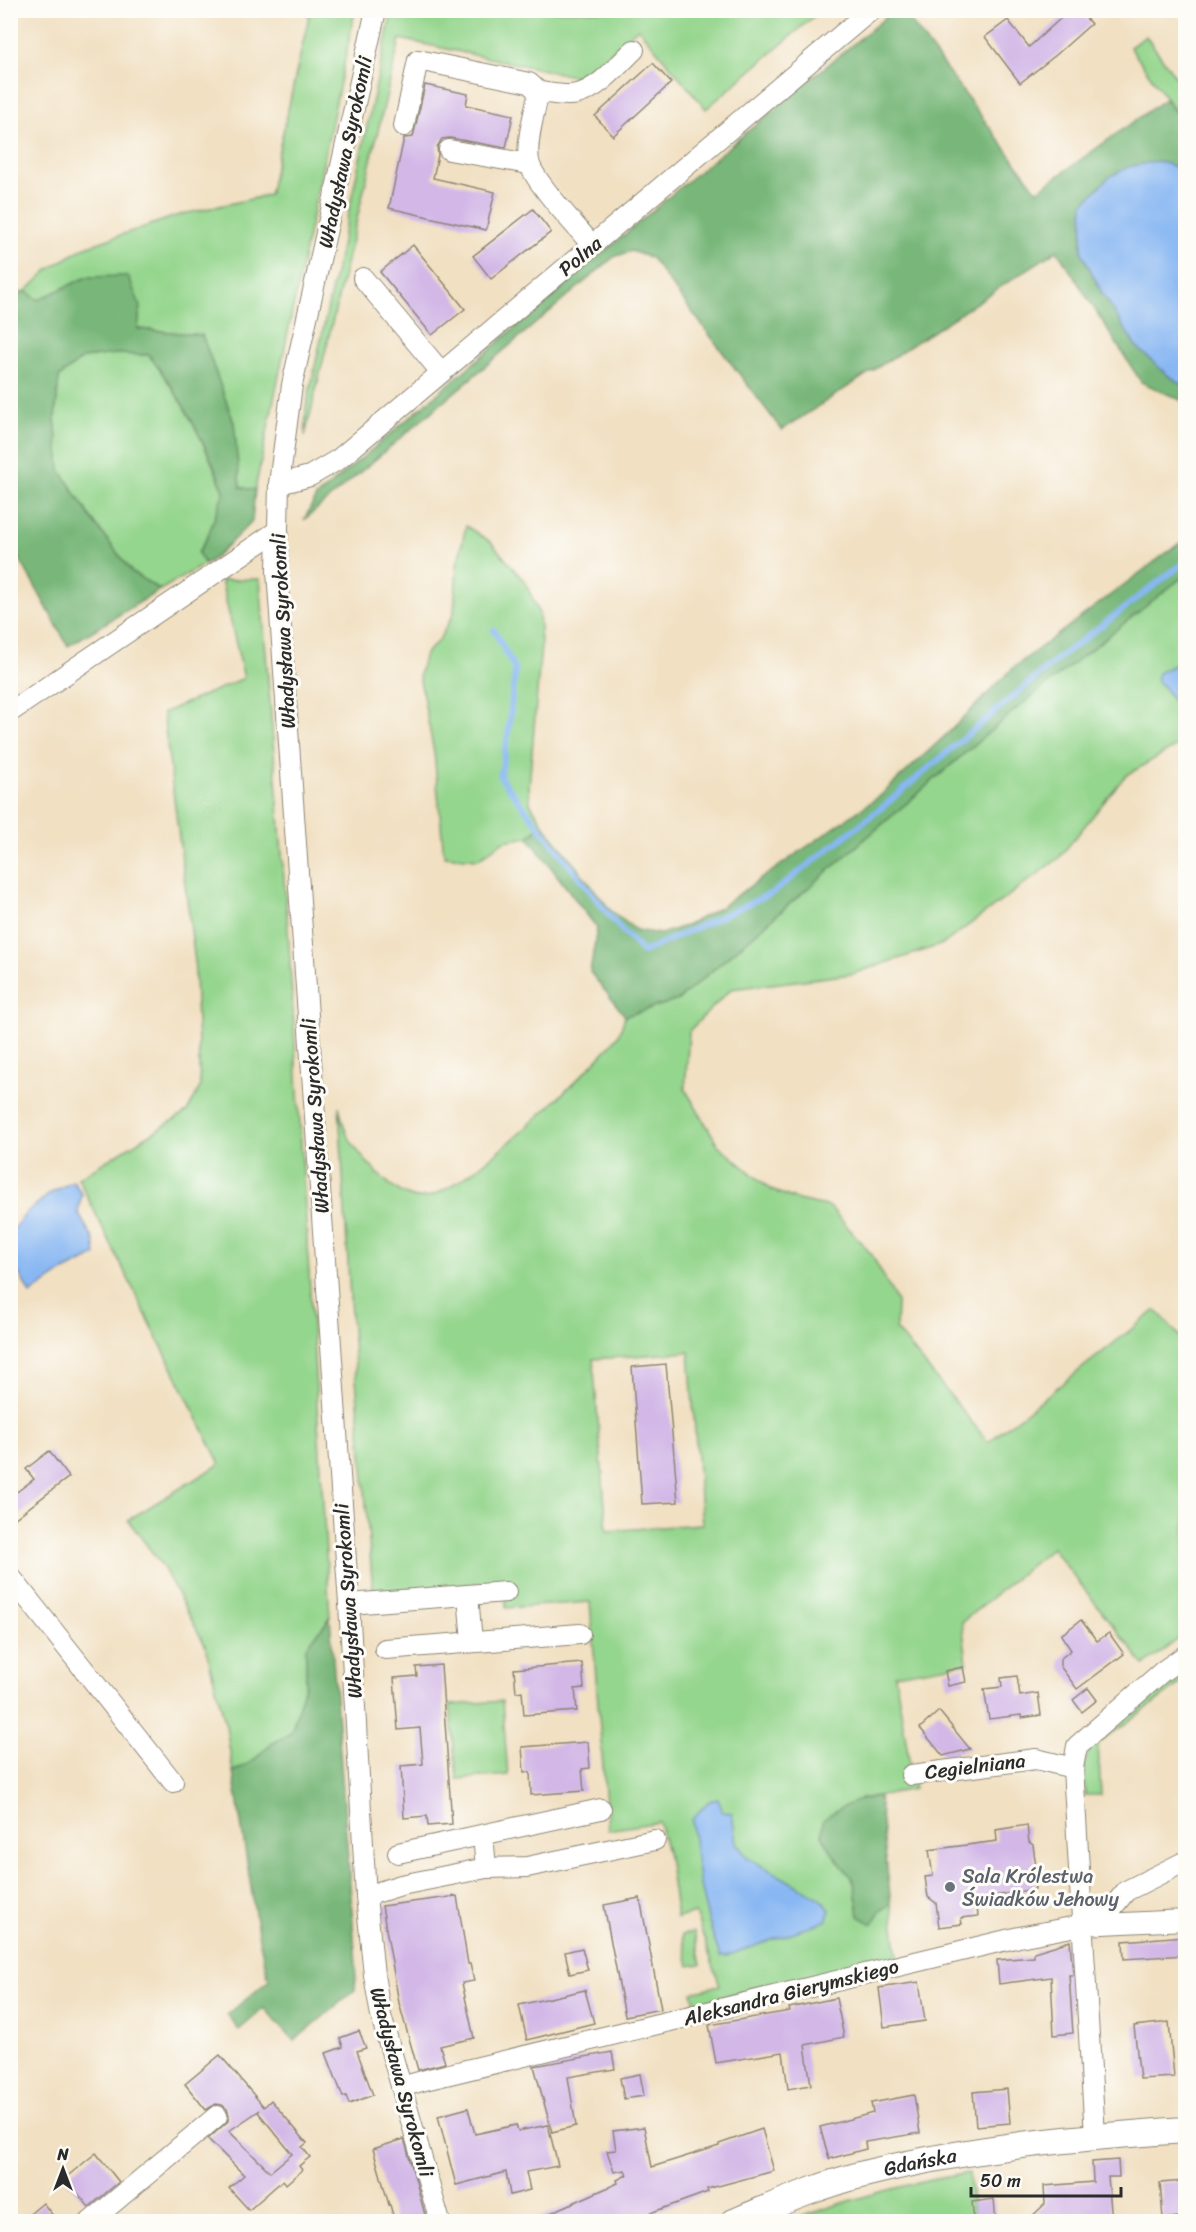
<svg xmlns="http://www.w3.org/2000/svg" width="1196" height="2232" font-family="Sriracha,sans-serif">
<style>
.green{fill:#95d68e;stroke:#60805c;stroke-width:1.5;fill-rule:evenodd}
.forest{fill:#78b779;stroke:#527152;stroke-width:1.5}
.water{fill:#88b7f3;stroke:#5a718f;stroke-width:1.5}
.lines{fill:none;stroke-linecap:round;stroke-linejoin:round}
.stream{stroke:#88b7f3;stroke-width:6}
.building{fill:#d2b7e7;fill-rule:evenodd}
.minor-casing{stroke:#8e8676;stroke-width:22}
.major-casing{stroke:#8e8676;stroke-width:28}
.minor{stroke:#fff;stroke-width:20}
.major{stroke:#fff;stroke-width:26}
.worship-dot{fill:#6b7280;stroke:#fdfcf7;stroke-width:2}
.labels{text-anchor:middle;stroke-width:6;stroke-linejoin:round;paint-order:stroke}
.street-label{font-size:20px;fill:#2b2b2b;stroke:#fdfcf7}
.worship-label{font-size:20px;fill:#5b616d;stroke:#fdfcf7;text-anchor:start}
</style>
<rect width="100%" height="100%" fill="#fdfcf7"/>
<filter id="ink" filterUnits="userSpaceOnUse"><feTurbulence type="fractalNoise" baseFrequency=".0167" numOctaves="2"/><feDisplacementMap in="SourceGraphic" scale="12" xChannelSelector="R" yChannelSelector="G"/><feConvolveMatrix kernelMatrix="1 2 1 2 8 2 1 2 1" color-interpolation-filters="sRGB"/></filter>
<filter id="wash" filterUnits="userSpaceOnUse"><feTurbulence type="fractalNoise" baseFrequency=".008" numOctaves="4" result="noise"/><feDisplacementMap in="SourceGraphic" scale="24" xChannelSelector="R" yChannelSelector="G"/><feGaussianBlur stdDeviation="1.35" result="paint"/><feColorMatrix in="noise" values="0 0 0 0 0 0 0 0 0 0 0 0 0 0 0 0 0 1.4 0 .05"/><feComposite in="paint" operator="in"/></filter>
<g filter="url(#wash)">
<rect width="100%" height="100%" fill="#f1e0c2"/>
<g class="green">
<path d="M310,11H355L255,490L240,488L234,423L202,335L138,329L140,305L87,277L38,300L26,291L49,269L83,248L179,215L269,195Z"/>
<path d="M392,11H820L706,109L638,28L582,78L400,39L305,436L306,408Z"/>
<path d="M1146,36L1185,90V125L1130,47Z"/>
<path d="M115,354L149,355C183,400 204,440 224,492L208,536L198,553L205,564L160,590L132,572L95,524L60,470L55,418L59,377L83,358Z"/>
<path d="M466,526L491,542L525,582L539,613L541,645L529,787L530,803L543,824L528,837L504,841L478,859L444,856L434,752L419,675L425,654L439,640L454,613L457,566Z"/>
<path d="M1185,575V741L1125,776L1058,859L943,944L852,974L731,989L689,1031L685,1089L718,1145L771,1190L798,1200L830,1207L872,1255L897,1302L896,1329L988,1442L1156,1310L1183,1340L1185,1338V1634L1144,1665L1052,1548L962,1622L967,1663L895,1675L914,1789L860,1799L833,1854L854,1881L859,1916L880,1911L891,1904L898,1957L695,2004L692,1992L720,1985L695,1913L677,1918L668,1856L659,1822L608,1830L590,1602L506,1608L505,1582L373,1592L351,1316L339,1106C341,1114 343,1124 346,1132C356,1153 393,1196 418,1198C456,1202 591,1070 617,1037C621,1031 623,1022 625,1016L678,1000L1016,709ZM689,1352L702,1524L607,1531L593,1359Z"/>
<path d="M260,579L288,929L330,1618L306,1647V1682L291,1733L268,1746L253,1761L233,1772L226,1726L205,1645L163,1567L128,1520L220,1464L78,1178L187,1112L200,1087L194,954L163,713L244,678L221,580Z"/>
<path d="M1183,1665L1185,1668V1680L1098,1744L1101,1795H1085L1084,1764L1092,1741Z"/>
<path d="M502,1701L508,1775L457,1779L450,1705Z"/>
<path d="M694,1932L701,1964L689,1966L682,1935Z"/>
<path d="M969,2173L974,2221H791C849,2199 908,2183 969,2173Z"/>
</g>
<g class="forest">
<path d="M893,11H903L1037,191L1165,99L1185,125V170L1157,161L1083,204L1082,253L1102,293L1167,375L1185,386V402L1141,382L1057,250L782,430L651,258L631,251L614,257L304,520L316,497L684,184Z"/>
<path d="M128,276L140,305L138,329L202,335L234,423L240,487L255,490L252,521L216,557L205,564L198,553L208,536L224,491C205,442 182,397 149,355L115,354L83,358L59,377L55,418L60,470L95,524L132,572L160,590L68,646L11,543V296L26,291L38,300L87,277Z"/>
<path d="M1185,539V575L1016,709L678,1000L625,1016L590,972L597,928L528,837L543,824L611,911L636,930L661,934L688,925L719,908L881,795L948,733L1013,668Z"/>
<path d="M330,1618L356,1965L355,1990L294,2041L264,2008L239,2030L227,2015L269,1980L259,1939L233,1772L253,1761L268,1746L291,1733L306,1682V1647Z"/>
<path d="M879,1796L891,1904L880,1911L872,1924L859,1916L854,1881L833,1854L822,1835L823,1820C842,1805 855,1800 879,1796Z"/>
</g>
<g class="water">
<path d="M1157,161L1185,170V386L1167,375L1135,345L1102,293L1082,253L1083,204L1109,177L1128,167Z"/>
<path d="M1174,665L1185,668L1186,696L1179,702L1174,703L1166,690L1156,680L1158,673Z"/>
<path d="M73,1181L82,1194L78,1213L94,1240L96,1255L64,1271L30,1294L11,1258V1232L27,1212L51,1193Z"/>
<path d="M718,1799L723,1812L732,1813L736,1843L748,1858L821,1899L830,1910L826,1921L726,1956H720C702,1907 696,1870 692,1819L709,1801Z"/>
</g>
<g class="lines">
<path class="stream" d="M494,630L515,670L508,734L500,777L617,925L643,952L772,893L885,805L1055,661L1186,561"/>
</g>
<g id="blocks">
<g class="building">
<path d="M1070,10H1079L1091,24L1056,55L1020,83L985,37L1008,20L1029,47Z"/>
<path d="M653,63L671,83L613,136L595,116Z"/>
<path d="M425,85L468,94L466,105L513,115L506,148L450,138L442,139L437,147L438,155L433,178L495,192L486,230L389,208L404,138L413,137Z"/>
<path d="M533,209L551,232L491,279L473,256Z"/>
<path d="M413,245L465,309L432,335L380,272Z"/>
<path d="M666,1364L678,1502L642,1504L632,1367Z"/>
<path d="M49,1451L69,1477L10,1522V1497L34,1479L26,1469Z"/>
<path d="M1081,1620L1097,1641L1109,1633L1124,1654L1077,1689L1060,1666V1659L1071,1650L1061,1635Z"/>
<path d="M582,1663L584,1688L575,1689L577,1711L524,1715L522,1691L516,1692L514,1669Z"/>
<path d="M441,1665L452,1824L428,1826L427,1816L404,1818L401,1766L423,1764L420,1728L398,1730L394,1678L417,1676L416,1667Z"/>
<path d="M963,1667L966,1682L948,1686L945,1671Z"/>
<path d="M1017,1676L1020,1696L1038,1693L1041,1715L1022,1718L1021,1715L989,1719L984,1689L1002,1687L1001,1678Z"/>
<path d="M1088,1688L1097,1700L1082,1712L1073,1700Z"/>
<path d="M939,1711L970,1749L943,1756L920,1728Z"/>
<path d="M588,1742L590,1768L582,1769L584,1791L531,1795L530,1772H524L522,1747Z"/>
<path d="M1027,1825L1029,1842L1033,1845L1036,1867L1033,1871L1035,1889L976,1899L978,1916L961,1918L962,1924L939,1927L936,1903L928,1897L925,1877L933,1876L929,1850L997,1841L996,1830Z"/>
<path d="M457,1896L468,1964H470L474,1981L462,1983L474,2038L440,2046L445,2063L418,2070L399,2003L382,1906Z"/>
<path d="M640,1898L661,2009L625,2016L604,1905Z"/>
<path d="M1185,1936V1955L1124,1959L1123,1941Z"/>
<path d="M1070,1941L1073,1975H1069L1073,2033L1054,2035L1051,1977L999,1984L997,1960L1034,1957V1952Z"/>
<path d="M582,1948L588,1970L570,1974L565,1952Z"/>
<path d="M919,1982L925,2021L884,2027L879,1988Z"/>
<path d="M585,1990L594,2023L527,2040L519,2005Z"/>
<path d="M836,1998L844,2037L805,2045L811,2085L788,2089L783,2052L716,2063L709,2025L790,2011L789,2008Z"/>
<path d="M1169,2022L1174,2077L1140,2079L1134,2026Z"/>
<path d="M359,2031L366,2048L357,2051L373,2095L349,2104L346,2096L343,2097L326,2053L343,2047L340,2038Z"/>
<path d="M612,2052L615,2069L568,2077L576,2126L552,2132L534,2066Z"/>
<path d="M220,2055L264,2107L271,2100L307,2143L302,2147L310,2157L299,2166L302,2170L286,2184L283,2180L249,2210L229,2188L244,2175L208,2139L228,2121L229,2115L227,2109L222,2105L216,2104L206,2110L185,2084ZM260,2110L258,2112L292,2154L270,2172L229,2131Z"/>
<path d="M640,2074L644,2096L624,2099L620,2078Z"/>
<path d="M1007,2089L1010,2123L976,2126L973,2092Z"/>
<path d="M914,2095L920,2133L865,2142L866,2149L829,2159L820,2127L873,2113L871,2103Z"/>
<path d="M468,2108L475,2134L516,2125L518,2131L548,2125L558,2166L526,2172L530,2190L510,2195L506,2172L456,2185L438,2116Z"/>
<path d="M644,2127L652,2167L719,2146V2144L762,2129L774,2171L707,2189L708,2192L642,2216L643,2218L634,2222H530L618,2183L617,2180L627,2175L625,2170L614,2172L607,2151L616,2150L613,2131Z"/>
<path d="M404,2139L406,2145L427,2222H395L390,2205H389L373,2149Z"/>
<path d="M96,2153L119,2182L89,2207L65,2178Z"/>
<path d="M1118,2160L1119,2177H1108L1112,2220L1027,2221L1045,2204L1044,2186L1093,2182L1092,2162Z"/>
<path d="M1185,2181V2216L1163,2219L1160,2183Z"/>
<path d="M994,2199L996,2222H974L972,2202Z"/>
<path d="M43,2203L58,2222H20Z"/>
</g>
</g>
</g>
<g filter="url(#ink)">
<use href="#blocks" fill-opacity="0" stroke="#8e8676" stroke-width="1.5"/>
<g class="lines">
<g class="minor-casing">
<g id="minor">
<path d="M376,10L292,385L279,484L277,571L349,1604L366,1896L374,1975L381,2016L440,2222"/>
<path d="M539,92C551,93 565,97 577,94C599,89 618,65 634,50"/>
<path d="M404,126L418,60L529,83L539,92C535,110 524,147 530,165C537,185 577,227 592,245"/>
<path d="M449,150L529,164"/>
<path d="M363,278L441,372"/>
<path d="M279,484L310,476L339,459L871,10"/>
<path d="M10,712L277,531"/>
<path d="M10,1576L173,1782"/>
<path d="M468,1595L472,1642"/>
<path d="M349,1604L506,1592"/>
<path d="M385,1649L580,1634"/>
<path d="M911,1775L1036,1759L1073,1768"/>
<path d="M398,1853L601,1809"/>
<path d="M486,1868L527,1867L655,1840"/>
<path d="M366,1896L401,1885L486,1868L483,1835"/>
<path d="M1087,1922L1112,1908L1126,1891L1186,1861"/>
<path d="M401,2087L429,2079L1019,1937L1082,1925L1186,1920"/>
<path d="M1095,2136L1073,1768L1077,1746L1163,1671L1186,1655"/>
<path d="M90,2222L217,2116"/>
</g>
</g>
<g class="major-casing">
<g id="major">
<path id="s1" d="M734,2222C779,2203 825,2183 872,2172C975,2147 1080,2137 1186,2130"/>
</g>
</g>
<use href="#minor" class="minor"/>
<use href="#major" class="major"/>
</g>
</g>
<circle class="worship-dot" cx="950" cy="1887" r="6"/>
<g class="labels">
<g class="street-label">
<text transform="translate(345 152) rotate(-78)" y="7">Władysława Syrokomli</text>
<text transform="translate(580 256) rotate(-40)" y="7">Polna</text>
<text transform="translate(283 631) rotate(-93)" y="7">Władysława Syrokomli</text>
<text transform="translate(315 1116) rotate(-94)" y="7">Władysława Syrokomli</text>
<text transform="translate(348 1601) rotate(-94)" y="7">Władysława Syrokomli</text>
<text transform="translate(975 1766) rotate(-7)" y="7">Cegielniana</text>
<text transform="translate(791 1992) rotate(-14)" y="7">Aleksandra Gierymskiego</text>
<text transform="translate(402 2082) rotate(75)" y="7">Władysława Syrokomli</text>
<text dy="7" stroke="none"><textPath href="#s1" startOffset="196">Gdańska</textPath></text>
</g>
<g class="worship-label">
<text x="962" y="1883">Sala Królestwa<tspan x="962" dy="23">Świadków Jehowy</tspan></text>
</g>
</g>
<rect width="1196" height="2232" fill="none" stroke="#fdfcf7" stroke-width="36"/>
<g transform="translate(63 2169)" stroke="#fdfcf7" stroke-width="4.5" paint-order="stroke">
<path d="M0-4.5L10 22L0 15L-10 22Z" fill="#2b2b2b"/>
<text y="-9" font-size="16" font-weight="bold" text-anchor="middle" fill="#2b2b2b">N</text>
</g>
<path d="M971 2187v9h150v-9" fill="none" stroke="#2b2b2b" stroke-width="3"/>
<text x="980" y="2187" font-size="18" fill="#2b2b2b" stroke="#fdfcf7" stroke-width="4.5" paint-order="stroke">50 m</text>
</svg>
